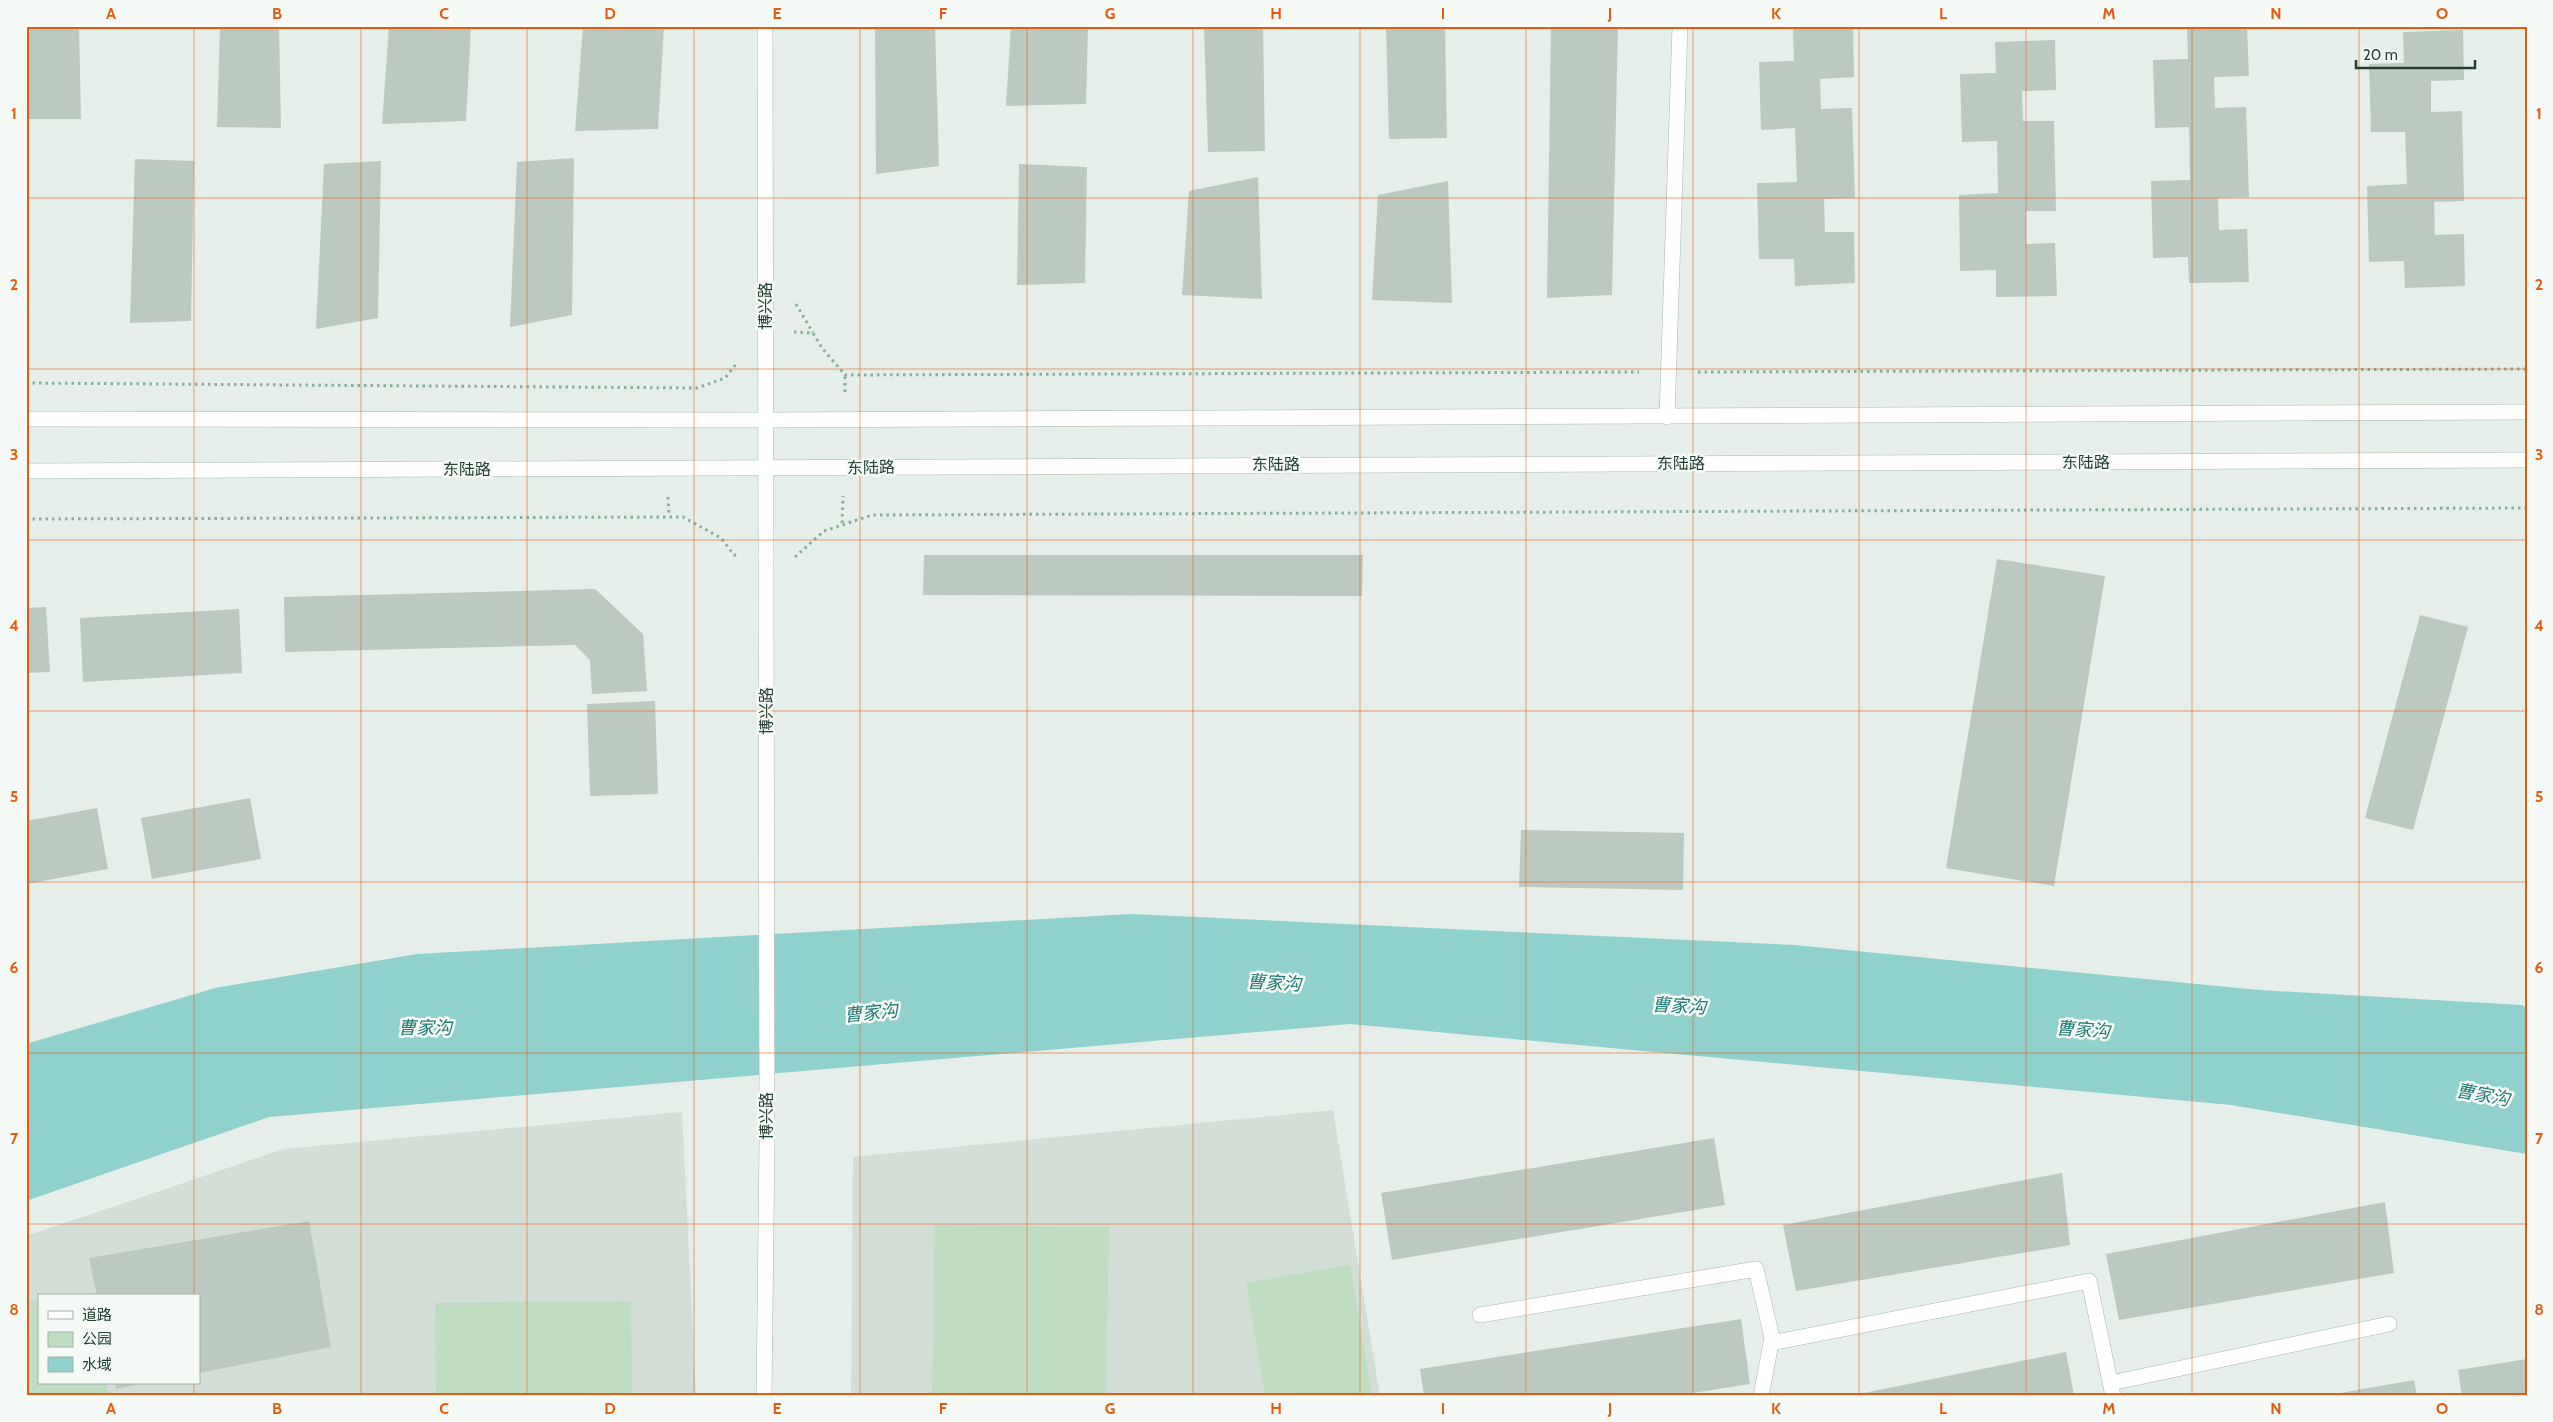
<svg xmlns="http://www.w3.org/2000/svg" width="2553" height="1422" font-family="Cabin,'Noto Sans SC',sans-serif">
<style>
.built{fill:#d3ded7;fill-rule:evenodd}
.green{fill:#bfdec1}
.water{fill:#90d1cd}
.building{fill:#bbc9c0}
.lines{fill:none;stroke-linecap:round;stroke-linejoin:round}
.lane-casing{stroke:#a8b6ae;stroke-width:16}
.street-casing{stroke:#a8b6ae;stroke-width:16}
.secondary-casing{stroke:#a4b9ae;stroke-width:16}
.path{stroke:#87b09b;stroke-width:3;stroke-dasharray:2.5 4;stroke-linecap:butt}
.lane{stroke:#fff;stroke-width:15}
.street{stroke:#fff;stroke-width:15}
.secondary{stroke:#fff;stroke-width:15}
.grid{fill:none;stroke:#e8590c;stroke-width:1;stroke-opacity:0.55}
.labels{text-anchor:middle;stroke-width:5;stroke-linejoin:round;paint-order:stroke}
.street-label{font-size:16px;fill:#254033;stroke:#f6faf7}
.water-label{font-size:18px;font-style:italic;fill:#207b76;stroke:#f6faf7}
.neatline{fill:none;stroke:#e8590c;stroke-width:2}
.grid-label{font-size:16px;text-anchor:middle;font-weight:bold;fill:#e8590c}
</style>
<rect width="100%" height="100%" fill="#e5eee8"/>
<g class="built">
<path d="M1333,1110L1380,1396H851L853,1157Z"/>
<path d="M682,1112L696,1396H26V1236L284,1149ZM39,1296H199V1383H39Z"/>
</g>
<g class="green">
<path d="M935,1225L1109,1227L1106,1396H932Z"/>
<path d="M1350,1265L1372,1396H1265L1246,1283Z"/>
<path d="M39,1300V1383H106L109,1396H26V1303Z"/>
<path d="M631,1301L632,1396H436L435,1303Z"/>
</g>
<path class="water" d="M1131,914L1794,945L2259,990L2522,1005L2527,1008V1154L2231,1105L1350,1024L269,1117L26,1201V1044L215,988L417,954Z"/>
<g class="building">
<path d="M26,26H79L81,119H26Z"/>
<path d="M220,26H279L281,128L217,127Z"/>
<path d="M389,26H471L466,121L382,124Z"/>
<path d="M583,26H664L658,129L575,131Z"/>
<path d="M875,26H935L939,166L876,174Z"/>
<path d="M1011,26H1088L1086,104L1006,106Z"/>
<path d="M1204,26H1263L1265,151L1208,152Z"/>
<path d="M1386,26H1445L1447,138L1389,139Z"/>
<path d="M1551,26H1618L1612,295L1547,298Z"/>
<path d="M2247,26L2249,76L2214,77L2215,108L2246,107L2249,197L2218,198L2219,230L2247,229L2249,282L2189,283L2188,257L2153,258L2151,181L2190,180L2189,127L2155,128L2153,60L2188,59L2187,27Z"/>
<path d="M1853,27L1854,77L1820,79L1821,109L1852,108L1855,198L1824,199L1825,232H1854L1855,283L1795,286L1794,259H1759L1757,183L1797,182L1795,128L1761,130L1759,62L1794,61L1793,29Z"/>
<path d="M2463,30L2464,80L2431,81V112L2462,111L2464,201L2434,202L2435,235L2464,234L2465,286L2405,288L2404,261L2369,262L2367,186L2407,184L2405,132H2371L2369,64L2404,63L2403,32Z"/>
<path d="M2055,40L2056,90L2022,91L2023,121H2054L2056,211H2026V244L2055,243L2057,296L1996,297V270L1960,271L1959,195L1998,193L1997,141L1962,142L1960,74L1996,73L1995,42Z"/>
<path d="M574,158L572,315L510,327L517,162Z"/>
<path d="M135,159L194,161L191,321L130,323Z"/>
<path d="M381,161L378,318L316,329L324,164Z"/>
<path d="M1019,164L1087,167L1085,283L1017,285Z"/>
<path d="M1258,177L1262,299L1182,295L1189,191Z"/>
<path d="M1448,181L1452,303L1372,300L1378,195Z"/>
<path d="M924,555H1363L1362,596L923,595Z"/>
<path d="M1997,559L2105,576L2054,886L1946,868Z"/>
<path d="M595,589L643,634L647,691L592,694L590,660L575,645L285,652L284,597Z"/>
<path d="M46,607L50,672L26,673V608Z"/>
<path d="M239,609L242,673L83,682L80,618Z"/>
<path d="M2420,615L2468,627L2413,830L2365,818Z"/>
<path d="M655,701L658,794L590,796L587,704Z"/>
<path d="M250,798L261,859L152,879L141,818Z"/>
<path d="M97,808L108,869L26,884V821Z"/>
<path d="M1521,830L1684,833L1683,890L1519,887Z"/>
<path d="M1714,1138L1725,1205L1392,1260L1381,1193Z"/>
<path d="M2062,1173L2070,1245L1796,1291L1783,1225Z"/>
<path d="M2385,1202L2394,1273L2119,1320L2106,1254Z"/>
<path d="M309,1221L331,1347L199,1373V1296H97L89,1258Z"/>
<path d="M1741,1319L1750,1384L1674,1396H1424L1420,1369Z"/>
<path d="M2066,1352L2074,1396H1854V1395Z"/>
<path d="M2527,1359V1396H2462L2458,1370Z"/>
<path d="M2414,1380L2417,1396H2329V1395Z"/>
<path d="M115,1383H141V1384L116,1389Z"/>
</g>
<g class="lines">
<g class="lane-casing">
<g id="lane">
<path d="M1667,417L1680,26"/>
<path d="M1480,1315L1756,1269L1772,1338L1761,1396"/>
<path d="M1771,1343L2089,1281L2113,1396"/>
<path d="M2111,1383L2389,1324"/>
</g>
</g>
<g class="street-casing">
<path id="street" d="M764,1396L767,1142L766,557"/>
</g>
<g class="secondary-casing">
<g id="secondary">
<path d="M765,26L766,557"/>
<path d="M26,419L765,420L2527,412"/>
<path d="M26,471L2527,460"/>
</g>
</g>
<g class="path">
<path d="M796,304L813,333"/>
<path d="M794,332L813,333L822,348L845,375L1639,372"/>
<path d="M1698,372L2527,369"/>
<path d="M26,383L697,388L725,378L737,363"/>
<path d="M845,392V375"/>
<path d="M668,497L669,516"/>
<path d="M26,519L683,517L721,538L734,555H739"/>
<path d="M842,523L843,496"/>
<path d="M795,557L824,531L872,515L2527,508"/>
</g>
<use href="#lane" class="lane"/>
<use href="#street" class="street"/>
<use href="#secondary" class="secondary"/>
</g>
<path class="grid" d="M194,26V1296M361,26V1396M527,26V1396M694,26V1396M860,26V1396M1027,26V1396M1193,26V1396M1360,26V1396M1526,26V1396M1693,26V1396M1859,26V1396M2026,26V1396M2192,26V1396M2359,26V1396M26,198H2527M26,369H2527M26,540H2527M26,711H2527M26,882H2527M26,1053H2527M26,1224H2527M194,1383V1396"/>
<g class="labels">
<g class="street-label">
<text transform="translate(765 306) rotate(-90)" y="6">博兴路</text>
<text x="2086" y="468">东陆路</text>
<text x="1681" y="469">东陆路</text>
<text x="1276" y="470">东陆路</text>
<text transform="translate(871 467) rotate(-1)" y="6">东陆路</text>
<text x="467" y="475">东陆路</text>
<text transform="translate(766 711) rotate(-90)" y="6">博兴路</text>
<text transform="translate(766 1116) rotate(-90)" y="6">博兴路</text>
</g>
<g class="water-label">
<text transform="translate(1274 983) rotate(3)" y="6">曹家沟</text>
<text transform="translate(1679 1006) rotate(3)" y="6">曹家沟</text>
<text transform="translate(871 1013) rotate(-6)" y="6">曹家沟</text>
<text x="425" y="1034">曹家沟</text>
<text transform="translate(2083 1030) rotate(4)" y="6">曹家沟</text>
<text transform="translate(2483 1095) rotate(10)" y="6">曹家沟</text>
</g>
</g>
<rect width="2553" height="1422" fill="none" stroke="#f6faf7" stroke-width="55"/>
<rect x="38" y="1294" width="162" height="90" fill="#f6faf7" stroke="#a2b0a9"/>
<rect x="48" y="1311" width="25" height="8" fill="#ffffff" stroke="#a2b0a9"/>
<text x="82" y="1320" font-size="15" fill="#254033">道路</text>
<rect x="48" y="1332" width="25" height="15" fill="#bfdec1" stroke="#a2b0a9"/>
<text x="82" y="1344" font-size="15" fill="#254033">公园</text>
<rect x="48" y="1357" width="25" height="15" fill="#90d1cd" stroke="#a2b0a9"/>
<text x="82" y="1370" font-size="15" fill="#254033">水域</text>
<path d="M2356 60v8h119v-8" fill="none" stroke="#254033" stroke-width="2.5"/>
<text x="2363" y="60" font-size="15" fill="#254033" stroke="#f6faf7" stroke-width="4" paint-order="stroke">20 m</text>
<rect x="28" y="28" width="2498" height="1366" class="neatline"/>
<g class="grid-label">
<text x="111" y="19">A</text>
<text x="277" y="19">B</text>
<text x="444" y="19">C</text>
<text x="610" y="19">D</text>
<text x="777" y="19">E</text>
<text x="943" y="19">F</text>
<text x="1110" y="19">G</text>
<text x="1276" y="19">H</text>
<text x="1443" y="19">I</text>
<text x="1610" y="19">J</text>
<text x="1776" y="19">K</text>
<text x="1943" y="19">L</text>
<text x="2109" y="19">M</text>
<text x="2276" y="19">N</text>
<text x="2442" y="19">O</text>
<text x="14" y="119">1</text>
<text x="2539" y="119">1</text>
<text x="14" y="290">2</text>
<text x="2539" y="290">2</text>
<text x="14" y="460">3</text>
<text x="2539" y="460">3</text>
<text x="14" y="631">4</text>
<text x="2539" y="631">4</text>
<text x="14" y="802">5</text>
<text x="2539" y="802">5</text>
<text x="14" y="973">6</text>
<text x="2539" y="973">6</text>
<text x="14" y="1144">7</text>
<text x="2539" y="1144">7</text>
<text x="14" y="1315">8</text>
<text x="2539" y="1315">8</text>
<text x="111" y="1414">A</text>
<text x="277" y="1414">B</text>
<text x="444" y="1414">C</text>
<text x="610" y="1414">D</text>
<text x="777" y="1414">E</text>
<text x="943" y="1414">F</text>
<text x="1110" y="1414">G</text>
<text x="1276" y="1414">H</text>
<text x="1443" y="1414">I</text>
<text x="1610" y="1414">J</text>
<text x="1776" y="1414">K</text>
<text x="1943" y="1414">L</text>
<text x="2109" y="1414">M</text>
<text x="2276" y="1414">N</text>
<text x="2442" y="1414">O</text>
</g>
</svg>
